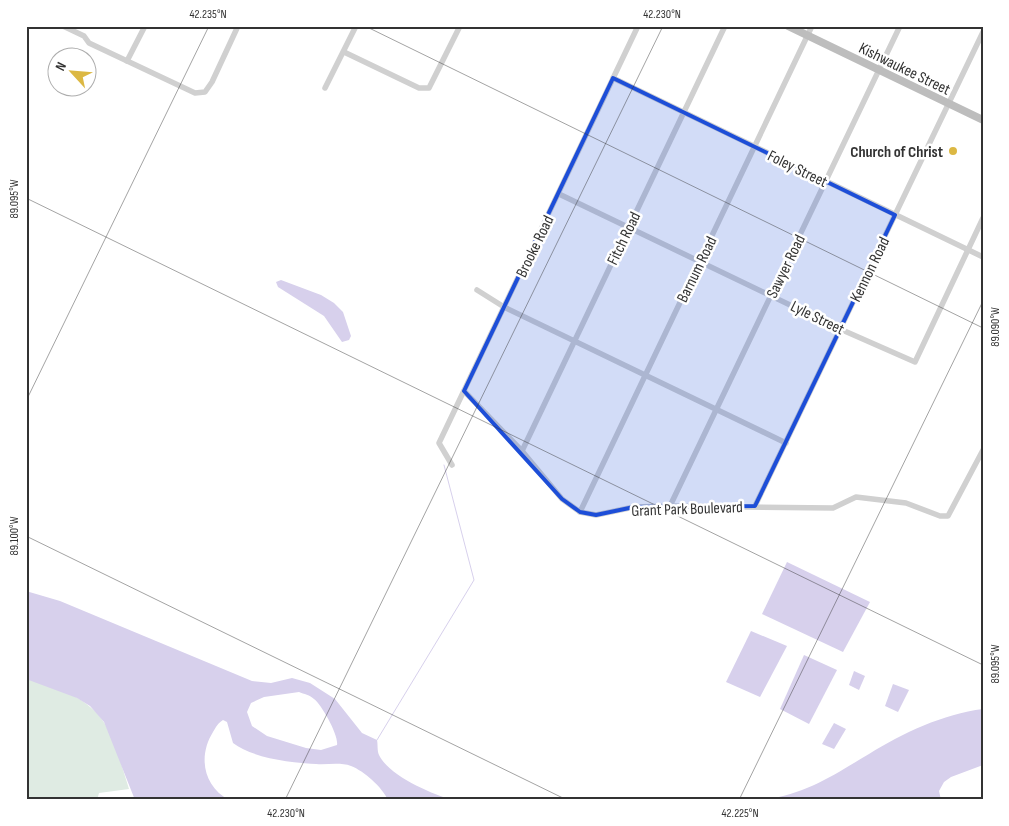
<svg xmlns="http://www.w3.org/2000/svg" width="1009" height="826" font-family="'Sofia Sans Condensed',sans-serif">
<style>
.green{fill:#dfebe3}
.water{fill:#d7d0ec;fill-rule:evenodd}
.lines{fill:none;stroke-linecap:round;stroke-linejoin:round}
.stream{stroke:#d7d0ec;stroke-width:1}
.street{stroke:#d0d0d0;stroke-width:5.5}
.secondary{stroke:#bdbdbd;stroke-width:8}
.marked{fill:#1d4ed8;fill-opacity:0.2;stroke:#1d4ed8;stroke-width:4;stroke-linejoin:round}
.ticks{fill:none;stroke:#333;stroke-width:1;stroke-opacity:0.45}
.poi-dot{fill:#dcb843;stroke:#fff;stroke-width:2}
.labels{text-anchor:middle;stroke-width:5;stroke-linejoin:round;paint-order:stroke}
.street-label{font-size:16px;fill:#333;stroke:#fff}
.poi-label{font-size:16px;font-weight:bold;fill:#333;stroke:#fff;text-anchor:end}
.neatline{fill:none;stroke:#333;stroke-width:2}
.ticks-label{font-size:12px;text-anchor:middle;fill:#333}
</style>
<rect width="100%" height="100%" fill="#fff"/>
<path class="green" d="M26,679C53,684 91,699 105,724C116,744 122,767 129,789L99,793L97,800H26Z"/>
<g class="water">
<path d="M281,280L321,295L334,303L343,312L351,336L349,340L342,342L324,316L278,287L276,282Z"/>
<path d="M787,562L870,602L843,652L762,614Z"/>
<path d="M26,591L60,601L252,681L271,683L292,678L310,683L335,699L362,733L377,740C378,744 377,751 379,755C389,776 432,794 452,800H388C382,787 364,771 351,766C340,762 327,765 316,764C292,763 252,758 233,743L227,722L223,720C218,723 216,727 213,732C198,756 203,786 229,800H135L104,722L90,706L77,698L26,679ZM299,692C304,694 310,695 314,699C322,705 339,736 337,745L321,750L306,748L267,736L252,726L247,712L251,703L264,697Z"/>
<path d="M751,631L787,646L760,697L726,682Z"/>
<path d="M804,655L837,670L809,724L780,709Z"/>
<path d="M854,671L865,676L859,690L849,685Z"/>
<path d="M893,684L909,690L898,712L885,706Z"/>
<path d="M983,709V765L951,777L944,782L939,791L941,800H764C808,793 832,776 869,754C903,733 943,714 983,709Z"/>
<path d="M834,723L846,729L834,749L822,744Z"/>
</g>
<g class="lines">
<path class="stream" d="M377,740L474,580L444,465"/>
<g class="street">
<path d="M63,26L84,36L89,43L195,93L205,92L212,82L238,26"/>
<path d="M344,52L419,88H429L460,26"/>
<path d="M127,61L145,26"/>
<path d="M613,78L983,257"/>
<path d="M325,88L356,26"/>
<path d="M559,194L840,329L915,362L983,218"/>
<path d="M477,290L504,307L786,443"/>
<path d="M464,391L522,451L562,499L580,512L596,515L634,507L670,506L833,508L856,497L906,503L940,516H948L983,450"/>
<path d="M522,451L725,26"/>
<path d="M452,465L439,443L638,26"/>
<path d="M670,506L900,26"/>
<path d="M755,506L983,32"/>
<path d="M580,512L812,26"/>
</g>
<path class="secondary" d="M788,26L983,120"/>
</g>
<path class="marked" d="M613,78L895,215L755,506L634,507L596,515L580,512L562,499L464,391Z"/>
<path class="ticks" d="M365,26L983,328M26,198L983,665M26,401L209,26M26,536L567,800M285,800L663,26M739,800L983,301"/>
<circle class="poi-dot" cx="953" cy="151" r="5"/>
<g class="labels">
<g class="street-label">
<text transform="translate(905 68) rotate(26)" y="6">Kishwaukee Street</text>
<text transform="translate(798 168) rotate(26)" y="6">Foley Street</text>
<text transform="translate(623 238) rotate(-64)" y="6">Fitch Road</text>
<text transform="translate(534 246) rotate(-64)" y="6">Brooke Road</text>
<text transform="translate(785 266) rotate(-64)" y="6">Sawyer Road</text>
<text transform="translate(696 269) rotate(-64)" y="6">Barnum Road</text>
<text transform="translate(869 269) rotate(-64)" y="6">Kennon Road</text>
<text transform="translate(818 317) rotate(26)" y="6">Lyle Street</text>
<text transform="translate(687 508) rotate(-2)" y="6">Grant Park Boulevard</text>
</g>
<g class="poi-label">
<text x="943" y="157">Church of Christ</text>
</g>
</g>
<rect width="1009" height="826" fill="none" stroke="#ffffff" stroke-width="55"/>
<g transform="translate(72 72) rotate(296)"><circle r="24" fill="#ffffff" stroke="#adadad"/>
<path d="M0-4L9 19L0 12L-9 19Z" fill="#dcb843"/>
<text y="-8" font-size="14" font-weight="bold" text-anchor="middle" fill="#333333">N</text>
</g>
<rect x="28" y="28" width="954" height="770" class="neatline"/>
<g class="ticks-label">
<text x="208" y="18">42.235°N</text>
<text x="662" y="18">42.230°N</text>
<text transform="translate(14 199) rotate(-90)" y="4">89.095°W</text>
<text transform="translate(995 327) rotate(-90)" y="4">89.090°W</text>
<text transform="translate(14 536) rotate(-90)" y="4">89.100°W</text>
<text transform="translate(995 664) rotate(-90)" y="4">89.095°W</text>
<text x="286" y="817">42.230°N</text>
<text x="740" y="817">42.225°N</text>
</g>
</svg>
